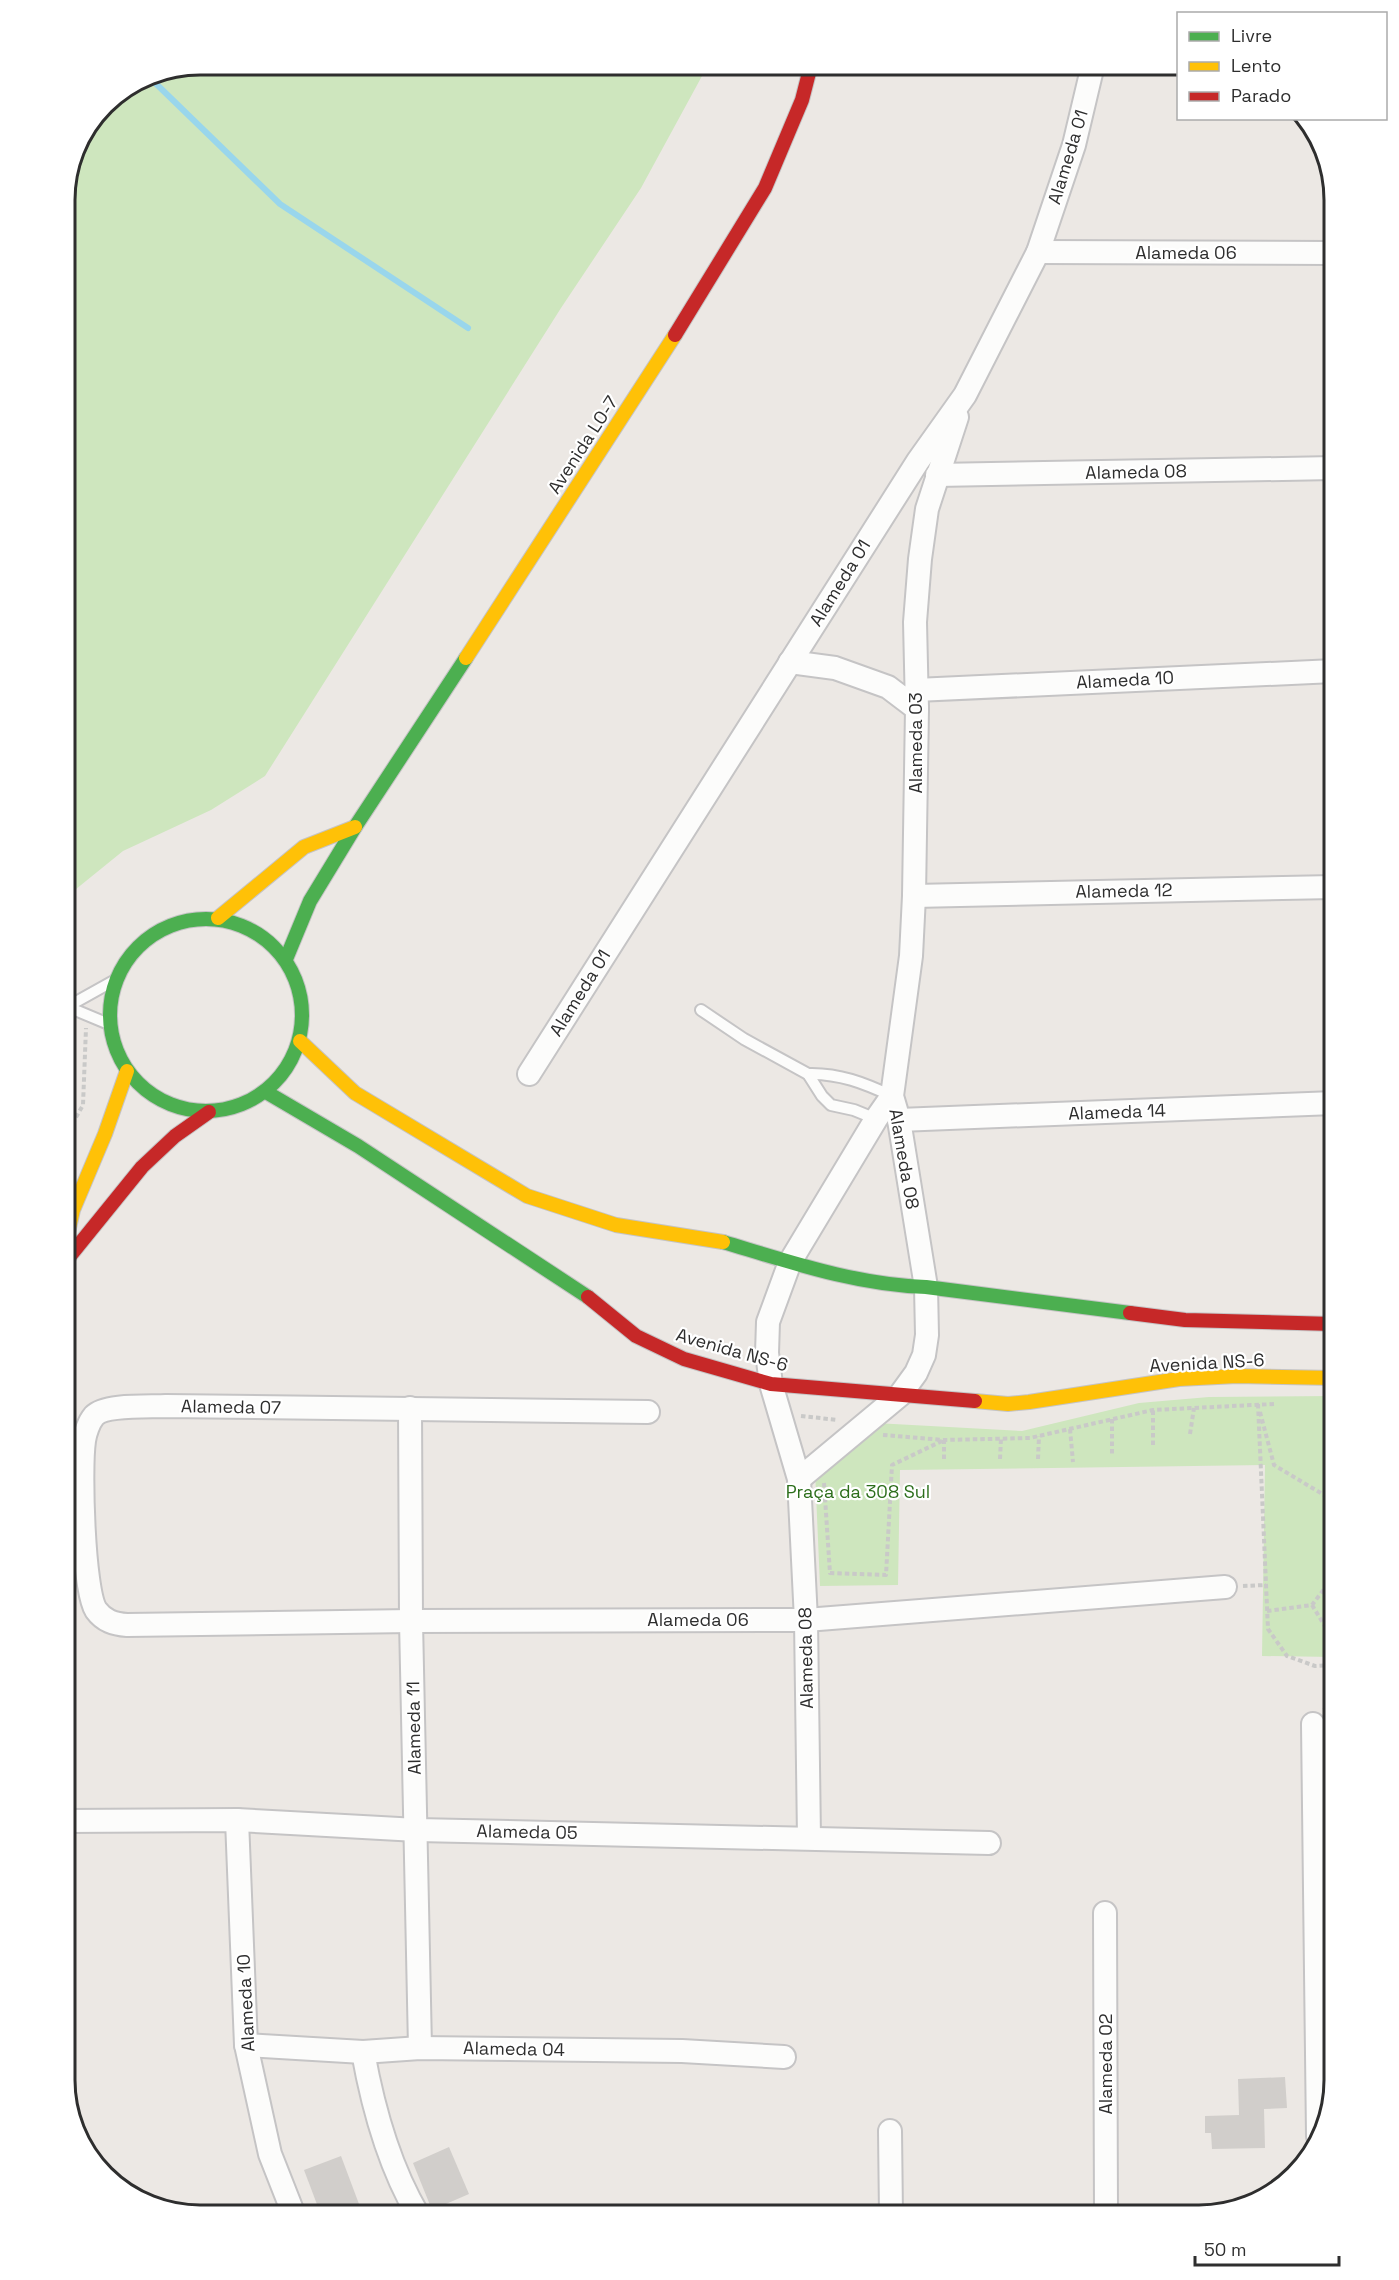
<svg xmlns="http://www.w3.org/2000/svg" width="1399" height="2280" font-family="'Space Grotesk',sans-serif">
<style>
.green{fill:#cee6be}
.lines{fill:none;stroke-linecap:round;stroke-linejoin:round}
.stream{stroke:#99d6ec;stroke-width:6}
.building{fill:#d1cecb}
.lane-casing{stroke:#c5c4c5;stroke-width:14}
.street-casing{stroke:#c5c4c5;stroke-width:26}
.fast-casing{stroke:#c5c4c5;stroke-width:16}
.slow-casing{stroke:#c5c4c5;stroke-width:16}
.jam-casing{stroke:#c5c4c5;stroke-width:16}
.path{stroke:#c9c9c8;stroke-width:4;stroke-dasharray:4.5 3;stroke-linecap:butt}
.lane{stroke:#fcfcfb;stroke-width:10}
.street{stroke:#fcfcfb;stroke-width:22}
.fast{stroke:#4caf50;stroke-width:14}
.slow{stroke:#ffc107;stroke-width:14}
.jam{stroke:#c62828;stroke-width:14}
.labels{text-anchor:middle;stroke-width:4.5;stroke-linejoin:round;paint-order:stroke}
.street-label{font-size:18px;fill:#2e2e2e;stroke:#fff}
.park-label{font-size:18px;fill:#2c6e1b;stroke:#fff}
.rim{fill:none;stroke:#2e2e2e;stroke-width:3}
</style>
<rect width="100%" height="100%" fill="#ece8e4"/>
<g class="green">
<path d="M200,65H708L641,188L561,308L265,776L211,810L123,851L65,898V191L75,148L104,104L148,75Z"/>
<path d="M1334,1396V1657L1262,1656L1265,1465L900,1470L898,1585L820,1586L815,1470L875,1423L1022,1431L1139,1403L1209,1397Z"/>
</g>
<g class="lines">
<path class="stream" d="M147,75L280,204L468,328"/>
</g>
<g class="building">
<path d="M1285,2077L1287,2108L1264,2109L1265,2148L1212,2149L1211,2133H1205V2116L1239,2115L1238,2079Z"/>
<path d="M449,2147L469,2194L432,2210L413,2163Z"/>
<path d="M341,2156L359,2204L328,2215H321L304,2170Z"/>
</g>
<g class="lines">
<g class="lane-casing">
<g id="lane">
<path d="M68,1007L111,1025"/>
<path d="M65,1008L117,979"/>
<path d="M701,1010L744,1039L808,1074L822,1096L831,1105L854,1110L876,1119"/>
<path d="M808,1074C839,1073 864,1083 892,1096"/>
</g>
</g>
<g class="street-casing">
<g id="street">
<path d="M1038,252L1334,253"/>
<path d="M937,475L1334,468"/>
<path d="M790,662L835,668L888,687L917,709"/>
<path d="M916,690L1334,671"/>
<path d="M914,896L1334,887"/>
<path d="M529,1074L918,461L965,395L1038,252L1074,145L1093,65"/>
<path d="M899,1120L1334,1103"/>
<path d="M410,1408L411,1621L420,2048"/>
<path d="M648,1412L166,1406C150,1407 105,1404 94,1416C89,1422 85,1433 84,1441C80,1467 83,1590 96,1610C104,1621 114,1624 127,1625L411,1621L806,1620L1225,1587"/>
<path d="M799,1479L900,1395L916,1373L924,1355L927,1335L926,1287L899,1120L892,1096L911,956L914,896L917,709L915,622L920,559L927,509L957,417"/>
<path d="M1313,1724L1318,2136"/>
<path d="M237,1820L246,2045L270,2154L294,2215"/>
<path d="M65,1821L237,1820L417,1830L989,1843"/>
<path d="M809,1838L806,1620L799,1479L771,1384L767,1353L768,1322L790,1262L876,1119L892,1096"/>
<path d="M1105,1913L1106,2215"/>
<path d="M246,2045L363,2052L420,2048L682,2051L784,2057"/>
<path d="M363,2052C373,2108 389,2166 418,2215"/>
<path d="M890,2131L891,2215"/>
</g>
</g>
<g class="fast-casing">
<g id="fast">
<circle cx="206" cy="1015" r="96"/>
<path d="M286,959L310,901L355,827L466,658"/>
<path d="M266,1092L358,1146L588,1297"/>
<path d="M723,1242C790,1262 857,1285 926,1287L1130,1313"/>
</g>
</g>
<g class="slow-casing">
<g id="slow">
<path d="M466,658L675,335"/>
<path d="M218,918L304,847L355,827"/>
<path d="M300,1041L355,1093L527,1196L616,1225L723,1242"/>
<path d="M65,1246L73,1210L105,1134L127,1071"/>
<path d="M975,1401L1008,1404L1029,1402L1179,1379L1237,1376L1334,1378"/>
</g>
</g>
<g class="jam-casing">
<g id="jam">
<path d="M675,335L765,188L802,100L811,65"/>
<path d="M65,1262L142,1167L175,1136L209,1112"/>
<path d="M588,1297L636,1336L684,1359L771,1384L975,1401"/>
<path d="M1130,1313L1185,1320L1334,1324"/>
</g>
</g>
<g class="path">
<path d="M65,1137L83,1105L86,1028"/>
<path d="M1258,1404L1268,1629L1287,1656L1315,1666L1334,1665"/>
<path d="M1260,1412L1274,1465L1334,1501"/>
<path d="M801,1416L838,1420"/>
<path d="M1112,1419V1456"/>
<path d="M1070,1429L1073,1462"/>
<path d="M1190,1434L1194,1408"/>
<path d="M883,1435L944,1440L1030,1438L1153,1410L1274,1404"/>
<path d="M1153,1445V1410"/>
<path d="M944,1459V1440"/>
<path d="M1000,1459L1001,1439"/>
<path d="M1038,1459L1039,1436"/>
<path d="M824,1483L830,1573L886,1575L892,1465L944,1440"/>
<path d="M1243,1586L1266,1585"/>
<path d="M1312,1605L1334,1641"/>
<path d="M1267,1611L1312,1605L1334,1576"/>
<path d="M1324,1710L1334,1697"/>
</g>
<use href="#lane" class="lane"/>
<use href="#street" class="street"/>
<use href="#fast" class="fast"/>
<use href="#slow" class="slow"/>
<use href="#jam" class="jam"/>
</g>
<g class="labels">
<g class="street-label">
<text transform="translate(1068 157) rotate(-73)" y="6">Alameda 01</text>
<text x="1186" y="259">Alameda 06</text>
<text transform="translate(583 445) rotate(-57)" y="6">Avenida LO-7</text>
<text transform="translate(1136 472) rotate(-1)" y="6">Alameda 08</text>
<text transform="translate(840 583) rotate(-58)" y="6">Alameda 01</text>
<text transform="translate(1125 680) rotate(-3)" y="6">Alameda 10</text>
<text transform="translate(916 743) rotate(-90)" y="6">Alameda 03</text>
<text transform="translate(1124 891) rotate(-1)" y="6">Alameda 12</text>
<text transform="translate(580 993) rotate(-58)" y="6">Alameda 01</text>
<text transform="translate(1117 1112) rotate(-2)" y="6">Alameda 14</text>
<text transform="translate(904 1159) rotate(80)" y="6">Alameda 08</text>
<text transform="translate(732 1350) rotate(16)" y="6">Avenida NS-6</text>
<text transform="translate(1207 1363) rotate(-3)" y="6">Avenida NS-6</text>
<text transform="translate(231 1407) rotate(1)" y="6">Alameda 07</text>
<text x="698" y="1626">Alameda 06</text>
<text transform="translate(806 1658) rotate(-91)" y="6">Alameda 08</text>
<text transform="translate(414 1728) rotate(-91)" y="6">Alameda 11</text>
<text transform="translate(527 1832) rotate(1)" y="6">Alameda 05</text>
<text transform="translate(246 2003) rotate(-93)" y="6">Alameda 10</text>
<text transform="translate(514 2049) rotate(1)" y="6">Alameda 04</text>
<text transform="translate(1106 2064) rotate(-90)" y="6">Alameda 02</text>
</g>
<g class="park-label">
<text x="858" y="1498">Praça da 308 Sul</text>
</g>
</g>
<path d="M0 0H1399V2280H0ZM200 75H1199A125 125 0 0 1 1324 200V2080A125 125 0 0 1 1199 2205H200A125 125 0 0 1 75 2080V200A125 125 0 0 1 200 75Z" fill="#fff" fill-rule="evenodd"/>
<path class="rim" d="M200 75H1199A125 125 0 0 1 1324 200V2080A125 125 0 0 1 1199 2205H200A125 125 0 0 1 75 2080V200A125 125 0 0 1 200 75Z"/>
<rect x="1177" y="12" width="210" height="108" fill="#ffffff" stroke="#ababab" stroke-width="1.5"/>
<rect x="1189" y="32" width="30" height="9" fill="#4caf50" stroke="#ababab" stroke-width="1.5"/>
<text x="1231" y="42" font-size="18" fill="#2e2e2e">Livre</text>
<rect x="1189" y="62" width="30" height="9" fill="#ffc107" stroke="#ababab" stroke-width="1.5"/>
<text x="1231" y="72" font-size="18" fill="#2e2e2e">Lento</text>
<rect x="1189" y="92" width="30" height="9" fill="#c62828" stroke="#ababab" stroke-width="1.5"/>
<text x="1231" y="102" font-size="18" fill="#2e2e2e">Parado</text>
<path d="M1195 2256v9h144v-9" fill="none" stroke="#2e2e2e" stroke-width="3"/>
<text x="1204" y="2256" font-size="18" fill="#2e2e2e" stroke="#ffffff" stroke-width="4.5" paint-order="stroke">50 m</text>
</svg>
